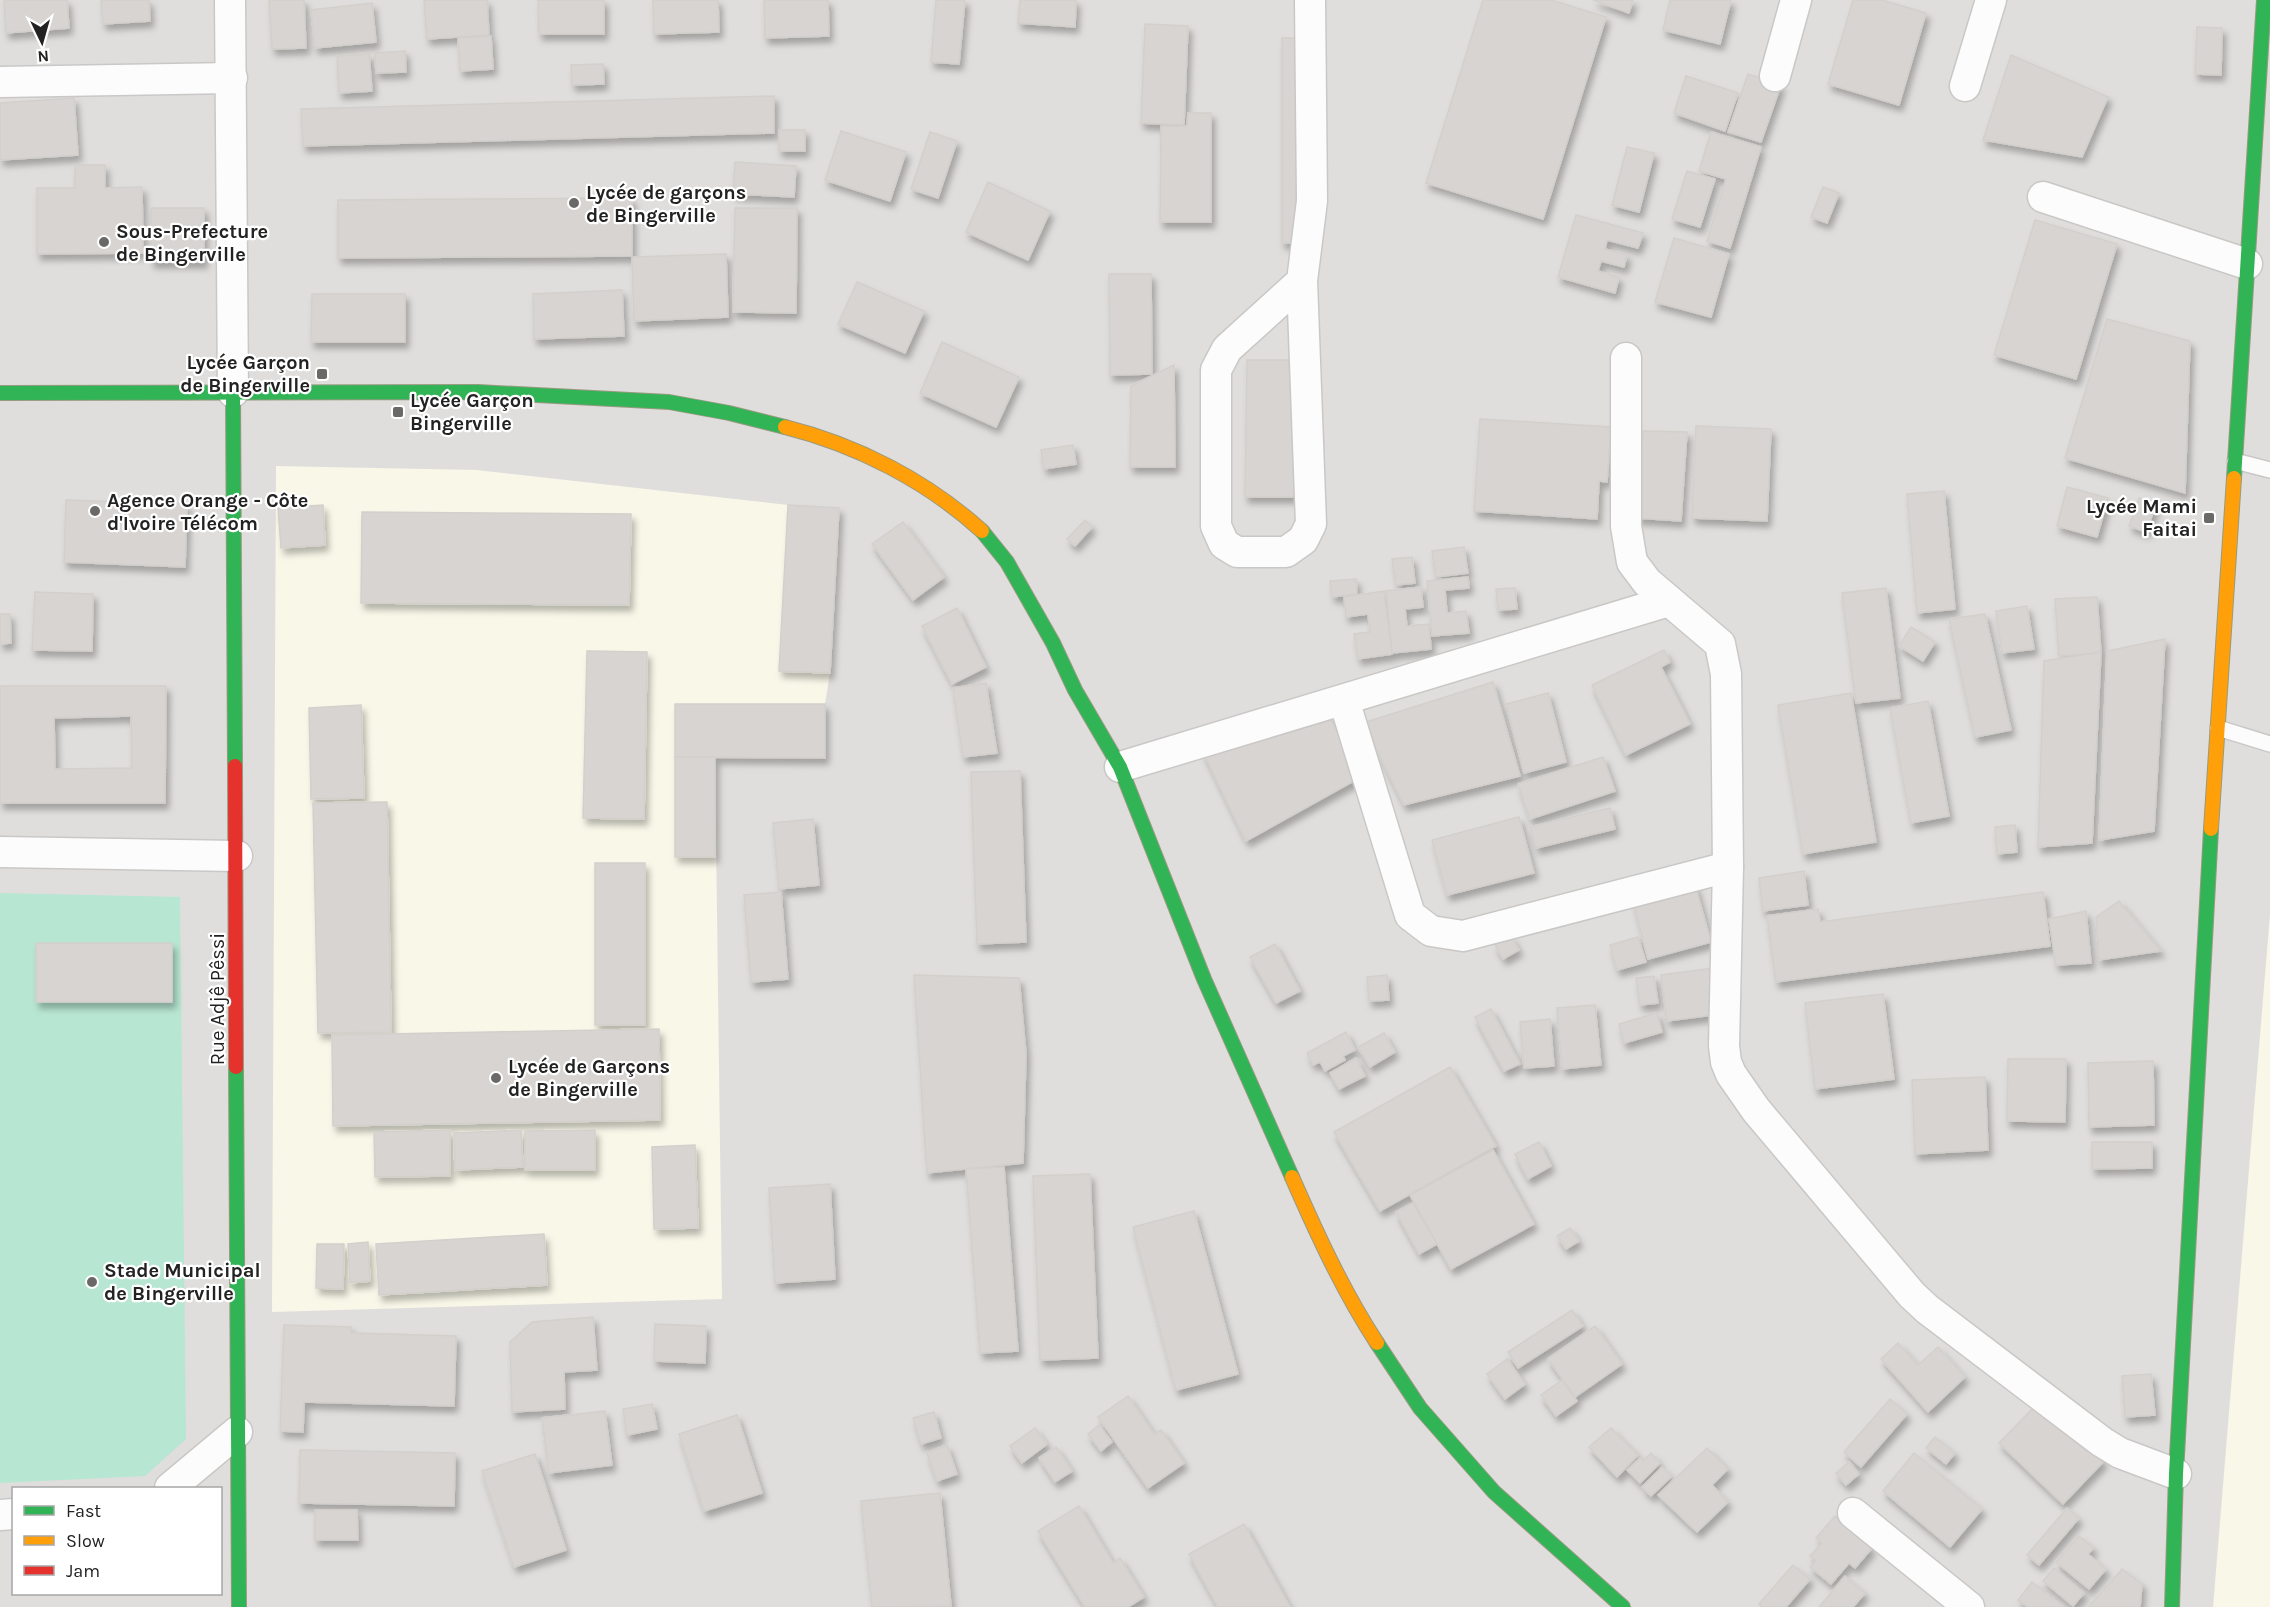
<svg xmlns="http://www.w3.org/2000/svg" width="2270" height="1607" font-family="Karla,sans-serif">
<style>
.residential{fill:#dfdedc;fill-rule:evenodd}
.education{fill:#f8f7e8}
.pitch{fill:#b7e6d2}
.building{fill:#d7d4d2;stroke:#d3d0cc;stroke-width:1.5;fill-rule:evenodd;filter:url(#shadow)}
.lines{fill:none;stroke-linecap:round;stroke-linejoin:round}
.lane-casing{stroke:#c9c8c7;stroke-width:18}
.street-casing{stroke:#c9c8c7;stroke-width:33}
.fast-casing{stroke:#999a82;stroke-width:16}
.slow-casing{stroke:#999a82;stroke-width:16}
.jam-casing{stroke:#999a82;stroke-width:16}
.lane{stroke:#fdfcfc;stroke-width:15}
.street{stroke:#fdfcfc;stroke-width:30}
.fast{stroke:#30b455;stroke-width:14}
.slow{stroke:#ff9f0a;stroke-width:14}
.jam{stroke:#e5322d;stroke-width:14}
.poi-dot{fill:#6a6968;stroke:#fff;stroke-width:2}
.labels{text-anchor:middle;stroke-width:4.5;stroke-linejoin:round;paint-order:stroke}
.poi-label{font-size:20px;font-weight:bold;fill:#222;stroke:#fff;text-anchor:start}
.street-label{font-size:20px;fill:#222;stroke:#fff}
</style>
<defs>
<filter id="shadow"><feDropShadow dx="3.5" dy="6" stdDeviation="3" flood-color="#0004"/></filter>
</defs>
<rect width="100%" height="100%" fill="#f0eeeb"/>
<path class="residential" d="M0,0H2270V1607H0ZM14,1488H220V1594H14Z"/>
<g class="education">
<path d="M276,466L476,470L788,505L839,508L830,673L825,704V758H715L722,1299L272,1312Z"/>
<path d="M2270,914V1607H2213Z"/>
</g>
<path class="pitch" d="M0,893L180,897L186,1439L145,1476L0,1483Z"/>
<g class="building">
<path d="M4,0H67L69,28L6,33Z"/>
<path d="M101,0H149L150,21L103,24Z"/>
<path d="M269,0H304L306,48L272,49Z"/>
<path d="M424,0H487L489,35L427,39Z"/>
<path d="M538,0H604V34H539Z"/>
<path d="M653,0H718L719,32L654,34Z"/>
<path d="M764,0H828L829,36L765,38Z"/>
<path d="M936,0H965L959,64L931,62Z"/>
<path d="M1020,0H1076L1075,27L1018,23Z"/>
<path d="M1483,0H1551L1606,17L1543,219L1426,183Z"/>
<path d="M1593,0H1633L1629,13Z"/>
<path d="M1670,0H1731L1720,44L1663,30Z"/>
<path d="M1853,0H1882L1926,13L1899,105L1828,84Z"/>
<path d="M372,3L376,42L315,48L311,10Z"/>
<path d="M1145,24L1188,26L1184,125L1141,123Z"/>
<path d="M2197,27L2222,28L2221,75L2195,74Z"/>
<path d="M491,36L493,69L460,71L458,38Z"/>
<rect x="1282" y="38" width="21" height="205"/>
<path d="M405,51L406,72L376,73L375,53Z"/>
<path d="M369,54L372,91L339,93L337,56Z"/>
<path d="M2011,55L2108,97L2082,157L1983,140Z"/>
<path d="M603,64L604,84L572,85L571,65Z"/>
<path d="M1748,74L1781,85L1761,142L1728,132Z"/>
<path d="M1686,76L1738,93L1725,131L1674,113Z"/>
<path d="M774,96V133L303,146L301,109Z"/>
<path d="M74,98L78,155L0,160V103Z"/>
<path d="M1188,113H1211V222H1160L1161,126H1187Z"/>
<rect x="779" y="130" width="26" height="21"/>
<path d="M841,131L906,152L890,201L825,180Z"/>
<path d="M930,132L957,141L938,198L911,189Z"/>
<path d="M1711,132L1761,147L1730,248L1707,241L1726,179L1699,171Z"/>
<path d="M1627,147L1654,153L1639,212L1612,205Z"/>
<path d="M735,162L796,166L794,197L733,194Z"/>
<path d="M75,165H105V188L142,187L143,253L37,254V188H75Z"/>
<path d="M1687,171L1715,179L1700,227L1672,219Z"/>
<path d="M988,182L1050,211L1028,260L966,232Z"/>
<path d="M1823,187L1839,193L1827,223L1811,217Z"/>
<path d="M632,198V256L338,258V200Z"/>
<rect x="151" y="208" width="53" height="54"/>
<path d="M735,208H797L796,313L733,312Z"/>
<path d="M1576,215L1643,233L1638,248L1607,240L1605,249L1627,255L1624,267L1601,261L1598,271L1619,277L1615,293L1558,277Z"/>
<path d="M2035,220L2117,244L2076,379L1994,355Z"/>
<path d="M1674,238L1729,254L1711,317L1655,302Z"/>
<path d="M726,254L728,317L634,321L632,257Z"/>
<path d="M1109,274H1151L1152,374L1110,375Z"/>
<path d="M857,282L924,311L905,353L838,324Z"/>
<path d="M622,290L624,336L534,339L533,294Z"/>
<path d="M312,294H405V342H311Z"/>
<path d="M2107,319L2190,341L2185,493L2065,458Z"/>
<path d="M942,342L1019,377L996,427L920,393Z"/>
<path d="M1247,360H1296L1294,497H1245Z"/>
<path d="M1174,365L1175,467H1130L1131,386Z"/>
<path d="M1480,419L1611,427L1607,482L1599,481L1597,519L1474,511Z"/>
<path d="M1696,426L1771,429L1767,521L1692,518Z"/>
<path d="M1643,431L1687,432L1681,521L1636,518Z"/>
<path d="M1073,445L1076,464L1044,469L1041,450Z"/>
<path d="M2067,487L2108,498L2097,537L2057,526Z"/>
<path d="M1944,491L1955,609L1917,613L1907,494Z"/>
<path d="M2139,498L2156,505L2146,532L2129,526Z"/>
<path d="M66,500L187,504L185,567L64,562Z"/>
<path d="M323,505L325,545L281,548L278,508Z"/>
<path d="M788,505L839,508L830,673L779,671Z"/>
<path d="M362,512L631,514L629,605L361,603Z"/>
<path d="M1085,520L1092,527L1075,546L1067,539Z"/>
<path d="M903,522L944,577L913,600L872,544Z"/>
<path d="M1464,547L1468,573L1436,577L1432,551Z"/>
<path d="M1412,557L1415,583L1396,585L1392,559Z"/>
<path d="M1468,577L1469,588L1445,590L1447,613L1466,611L1469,633L1432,636L1427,581Z"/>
<path d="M1356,579L1357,594L1332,597L1330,581Z"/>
<path d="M1421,587L1423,607L1405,609L1407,626L1429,624L1431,649L1392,653L1386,591Z"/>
<path d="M1515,588L1517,609L1498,610L1496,589Z"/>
<path d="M1886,588L1900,698L1856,703L1842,593Z"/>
<path d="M1384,591L1392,654L1358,659L1354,634L1370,632L1368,614L1346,617L1344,597Z"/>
<path d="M35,592L93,594L92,651L32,650Z"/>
<path d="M2097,597L2101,653L2059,656L2055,599Z"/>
<path d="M2027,606L2034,649L2002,653L1996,611Z"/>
<path d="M957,608L986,667L952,684L922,626Z"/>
<path d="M0,614H10L11,643L0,644Z"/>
<path d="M1985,614L2011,730L1975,737L1949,619Z"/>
<path d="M1911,627L1935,642L1923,661L1899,646Z"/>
<path d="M2165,639L2154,831L2099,840L2107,651Z"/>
<path d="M1664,650L1670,662L1661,667L1690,724L1626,755L1592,685Z"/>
<path d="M587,651L647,652L644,819L583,818Z"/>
<path d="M2101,652L2092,843L2038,847L2044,661Z"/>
<path d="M1493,682L1520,776L1404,805L1363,723Z"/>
<path d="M986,683L997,753L963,757L953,688Z"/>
<path d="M0,686H166L165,803H0ZM131,716L132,768L55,769L54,718Z"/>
<path d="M1548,693L1566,762L1524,773L1506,704Z"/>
<path d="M1851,693L1876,842L1803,854L1778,705Z"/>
<path d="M1928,701L1949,816L1911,823L1890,708Z"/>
<path d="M675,704H825V758L675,757Z"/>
<path d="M361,705L364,798L311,799L309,708Z"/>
<path d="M1326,710L1361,777L1246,841L1203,752Z"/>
<rect x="675" y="757" width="40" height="100"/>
<path d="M1603,757L1615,791L1530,819L1518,784Z"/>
<path d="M1020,771L1026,942L977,944L971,772Z"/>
<path d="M387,802L391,1032L318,1033L313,803Z"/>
<path d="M1610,808L1615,829L1536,848L1530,827Z"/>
<path d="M1519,817L1534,873L1447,895L1432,840Z"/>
<path d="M813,819L819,885L779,889L773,823Z"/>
<path d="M2015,825L2017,852L1997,854L1995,827Z"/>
<rect x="595" y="863" width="50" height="162"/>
<path d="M1804,871L1808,905L1763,911L1759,878Z"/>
<path d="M1695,885L1711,942L1648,959L1633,902Z"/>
<path d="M781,892L788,979L751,982L744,895Z"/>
<path d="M2043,892L2050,946L1776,982L1767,916L1818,909L1820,922Z"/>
<path d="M2119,901L2161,951L2099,960L2096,917Z"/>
<path d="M2086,911L2091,963L2056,965L2049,919Z"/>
<path d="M1511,936L1519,950L1503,959L1495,945Z"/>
<path d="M1638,937L1646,962L1617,970L1610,945Z"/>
<rect x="36" y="943" width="136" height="59"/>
<path d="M1275,944L1300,991L1276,1003L1250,957Z"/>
<path d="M1714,968L1720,1014L1667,1021L1661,975Z"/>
<path d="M914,975L1019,978L1026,1054L1023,1163L927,1173Z"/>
<path d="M1387,975L1389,1000L1369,1001L1367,977Z"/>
<path d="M1654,976L1658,1003L1640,1005L1636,978Z"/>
<path d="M1883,994L1894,1079L1815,1089L1805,1003Z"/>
<path d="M1595,1005L1601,1065L1562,1069L1557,1008Z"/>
<path d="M1491,1009L1520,1064L1504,1071L1475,1017Z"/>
<path d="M1657,1013L1662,1032L1624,1043L1619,1024Z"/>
<path d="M1550,1019L1554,1066L1524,1068L1520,1022Z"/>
<path d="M659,1029L660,1120L333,1126L332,1035Z"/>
<path d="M1346,1032L1355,1050L1343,1056L1345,1060L1325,1071L1320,1062L1313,1065L1307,1053Z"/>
<path d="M1384,1033L1395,1052L1370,1067L1358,1047Z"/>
<path d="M1356,1058L1365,1076L1339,1089L1330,1073Z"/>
<path d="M2008,1059H2066L2065,1122L2007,1121Z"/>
<path d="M2153,1061L2154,1125L2089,1127L2088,1063Z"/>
<path d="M1450,1067L1496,1146L1380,1211L1334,1132Z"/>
<path d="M1985,1077L1988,1150L1915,1154L1912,1080Z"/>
<path d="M450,1130V1176L375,1177L374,1132Z"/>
<path d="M521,1130L523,1167L455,1170L454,1133Z"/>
<path d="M595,1130V1170H525V1131Z"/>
<path d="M1539,1142L1551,1166L1528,1179L1515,1154Z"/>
<path d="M2092,1142H2152V1168L2092,1169Z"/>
<path d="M695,1145L698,1228L654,1229L652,1147Z"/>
<path d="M1493,1150L1534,1224L1451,1269L1410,1195Z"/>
<path d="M1004,1167L1018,1351L980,1353L966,1169Z"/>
<path d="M1090,1174L1098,1358L1040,1360L1033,1176Z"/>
<path d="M830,1184L835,1279L775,1283L769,1188Z"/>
<path d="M1413,1203L1437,1244L1419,1254L1396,1212Z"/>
<path d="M1194,1211L1238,1374L1176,1390L1133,1227Z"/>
<path d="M1570,1228L1579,1241L1566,1249L1557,1236Z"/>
<path d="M544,1234L547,1285L379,1295L376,1244Z"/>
<path d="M368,1242L370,1281L350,1283L348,1244Z"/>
<path d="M317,1244H344L343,1289L316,1288Z"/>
<path d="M1572,1310L1583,1326L1518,1368L1508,1352Z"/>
<path d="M593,1317L597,1370L564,1372L565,1409L512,1412L510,1342L532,1322Z"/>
<path d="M655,1324L706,1326L705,1363L654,1361Z"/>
<path d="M284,1325L351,1327V1333L456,1336L454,1406L304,1402L303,1432L280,1431Z"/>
<path d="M1595,1326L1622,1364L1575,1397L1548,1359Z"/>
<path d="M1898,1343L1918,1365L1938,1347L1965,1377L1928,1412L1881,1359Z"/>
<path d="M1507,1359L1525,1384L1505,1399L1487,1374Z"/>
<path d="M2151,1374L2155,1415L2125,1417L2122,1376Z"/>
<path d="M1562,1380L1577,1401L1556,1416L1541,1395Z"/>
<path d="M1128,1396L1154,1434L1161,1430L1184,1463L1148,1488L1098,1417Z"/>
<path d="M1890,1399L1907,1414L1861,1467L1844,1452Z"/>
<path d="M2040,1401L2104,1461L2063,1504L1999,1443Z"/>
<path d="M652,1404L657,1429L627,1435L623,1409Z"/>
<path d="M605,1411L612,1465L549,1473L542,1418Z"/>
<path d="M934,1412L941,1438L921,1444L913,1418Z"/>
<path d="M737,1415L762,1493L704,1511L679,1434Z"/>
<path d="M1099,1425L1112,1442L1101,1451L1088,1434Z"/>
<path d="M1035,1428L1047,1444L1022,1463L1010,1446Z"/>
<path d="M1611,1428L1638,1455L1617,1477L1589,1447Z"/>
<path d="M1935,1437L1955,1453L1946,1464L1926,1448Z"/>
<path d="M947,1445L957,1474L937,1481L927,1453Z"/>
<path d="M1056,1447L1072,1471L1055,1482L1039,1458Z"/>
<path d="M1707,1448L1728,1469L1712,1485L1728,1502L1697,1532L1658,1495Z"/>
<path d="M300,1450L455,1453L454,1506L299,1503Z"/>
<path d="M1651,1453L1660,1463L1640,1483L1627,1470L1640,1458L1643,1461Z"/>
<path d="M1914,1453L1982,1509L1950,1547L1883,1491Z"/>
<path d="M535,1454L566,1550L514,1567L482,1471Z"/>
<path d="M1849,1462L1859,1474L1846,1485L1836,1473Z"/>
<path d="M1662,1467L1672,1476L1651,1496L1642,1487Z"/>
<path d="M940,1493L951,1606L872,1607L861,1501Z"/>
<path d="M1079,1506L1113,1563L1120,1558L1144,1597L1128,1607H1085L1038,1531Z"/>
<path d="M2067,1508L2079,1518L2039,1565L2027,1555Z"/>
<path d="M315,1510H357L358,1540H315Z"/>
<path d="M1835,1516L1872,1548L1855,1568L1849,1563L1831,1584L1810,1567L1816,1561L1810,1556L1822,1543L1816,1538Z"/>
<path d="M1244,1524L1290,1607H1218L1189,1554Z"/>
<path d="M2079,1536L2094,1548L2088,1554L2106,1569L2089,1589L2056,1562Z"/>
<path d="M1793,1565L1810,1579L1786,1607H1762L1759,1604Z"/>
<path d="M2054,1568L2084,1593L2073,1606L2043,1581Z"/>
<path d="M2122,1569L2142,1584L2140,1607H2088Z"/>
<path d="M1845,1576L1865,1593L1853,1607H1819Z"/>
<path d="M2032,1582L2064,1607H2028L2018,1600Z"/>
</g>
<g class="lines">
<g class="lane-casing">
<g id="lane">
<path d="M2235,461L2270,470"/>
<path d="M2218,728L2270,744"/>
</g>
</g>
<g class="street-casing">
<g id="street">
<path d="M230,0L233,392"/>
<path d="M1775,76L1796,0"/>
<path d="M0,82L232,78"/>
<path d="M1965,86L1991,0"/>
<path d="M2043,197L2247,264"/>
<path d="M1302,281L1227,349L1216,370V526L1224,544L1237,552H1286L1303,540L1311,524L1302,281L1312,201L1310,0"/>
<path d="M1626,358V526L1632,562L1647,582L1720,644L1726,674L1728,867L1724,1046L1726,1062L1731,1074L1756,1110L1912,1295L1927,1309L2102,1442L2120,1453L2176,1474"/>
<path d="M1344,700L1410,915L1431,931L1463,936L1728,867"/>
<path d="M1120,767L1669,601"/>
<path d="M0,852L237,856"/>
<path d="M170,1488L237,1432"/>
<path d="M1853,1513L1969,1607"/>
<path d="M0,1515L14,1514"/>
</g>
</g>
<g class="fast-casing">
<g id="fast">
<path d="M233,392L235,766"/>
<path d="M0,393L478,392L669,402L729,413L785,427"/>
<path d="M2234,478L2264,0"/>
<path d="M982,531L1007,562L1053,643L1075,690L1120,767L1204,979L1292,1177"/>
<path d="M236,1067L239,1607"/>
<path d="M1377,1343L1420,1408L1494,1492L1623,1607"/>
<path d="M2172,1607L2176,1474L2211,829"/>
</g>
</g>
<g class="slow-casing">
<g id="slow">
<path d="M785,427C857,445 927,481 982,531"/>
<path d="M2211,829L2234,478"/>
<path d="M1292,1177C1317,1234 1343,1291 1377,1343"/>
</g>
</g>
<g class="jam-casing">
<path id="jam" d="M235,766L236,1067"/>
</g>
<use href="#lane" class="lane"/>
<use href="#street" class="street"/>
<use href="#fast" class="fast"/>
<use href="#slow" class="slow"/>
<use href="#jam" class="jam"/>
</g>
<g class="poi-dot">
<circle cx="574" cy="203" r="6"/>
<circle cx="104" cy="242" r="6"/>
<rect x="316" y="368" width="12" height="12" rx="3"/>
<rect x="392" y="406" width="12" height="12" rx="3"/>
<circle cx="95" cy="511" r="6"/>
<rect x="2203" y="512" width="12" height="12" rx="3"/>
<circle cx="496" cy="1078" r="6"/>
<circle cx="92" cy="1282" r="6"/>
</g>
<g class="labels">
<g class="poi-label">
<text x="586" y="199">Lycée de garçons<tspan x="586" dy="23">de Bingerville</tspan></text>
<text x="116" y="238">Sous-Prefecture<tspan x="116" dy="23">de Bingerville</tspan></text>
<text x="310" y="369" text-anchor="end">Lycée Garçon<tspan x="310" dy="23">de Bingerville</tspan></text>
<text x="410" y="407">Lycée Garçon<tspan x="410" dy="23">Bingerville</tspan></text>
<text x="107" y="507">Agence Orange - Côte<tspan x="107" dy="23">d'Ivoire Télécom</tspan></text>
<text x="2197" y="513" text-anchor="end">Lycée Mami<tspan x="2197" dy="23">Faitai</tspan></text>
<text x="508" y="1073">Lycée de Garçons<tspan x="508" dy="23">de Bingerville</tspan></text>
<text x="104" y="1277">Stade Municipal<tspan x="104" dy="23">de Bingerville</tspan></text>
</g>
<g class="street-label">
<text transform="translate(217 999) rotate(-90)" y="7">Rue Adjê Pêssi</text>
</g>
</g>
<rect x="12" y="1487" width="210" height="108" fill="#ffffff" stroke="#a7a7a7" stroke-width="1.5"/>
<rect x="24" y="1506" width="30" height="9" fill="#30b455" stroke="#a7a7a7" stroke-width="1.5"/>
<text x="66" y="1517" font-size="18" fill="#222222">Fast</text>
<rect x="24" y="1536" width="30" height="9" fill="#ff9f0a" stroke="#a7a7a7" stroke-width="1.5"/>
<text x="66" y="1547" font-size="18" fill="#222222">Slow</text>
<rect x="24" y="1566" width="30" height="9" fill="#e5322d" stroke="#a7a7a7" stroke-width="1.5"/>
<text x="66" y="1577" font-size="18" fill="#222222">Jam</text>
<g transform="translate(42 42) rotate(175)" stroke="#ffffff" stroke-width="4.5" paint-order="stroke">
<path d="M0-4.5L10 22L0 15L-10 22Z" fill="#222222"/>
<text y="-9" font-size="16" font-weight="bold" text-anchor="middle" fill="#222222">N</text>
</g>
</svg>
